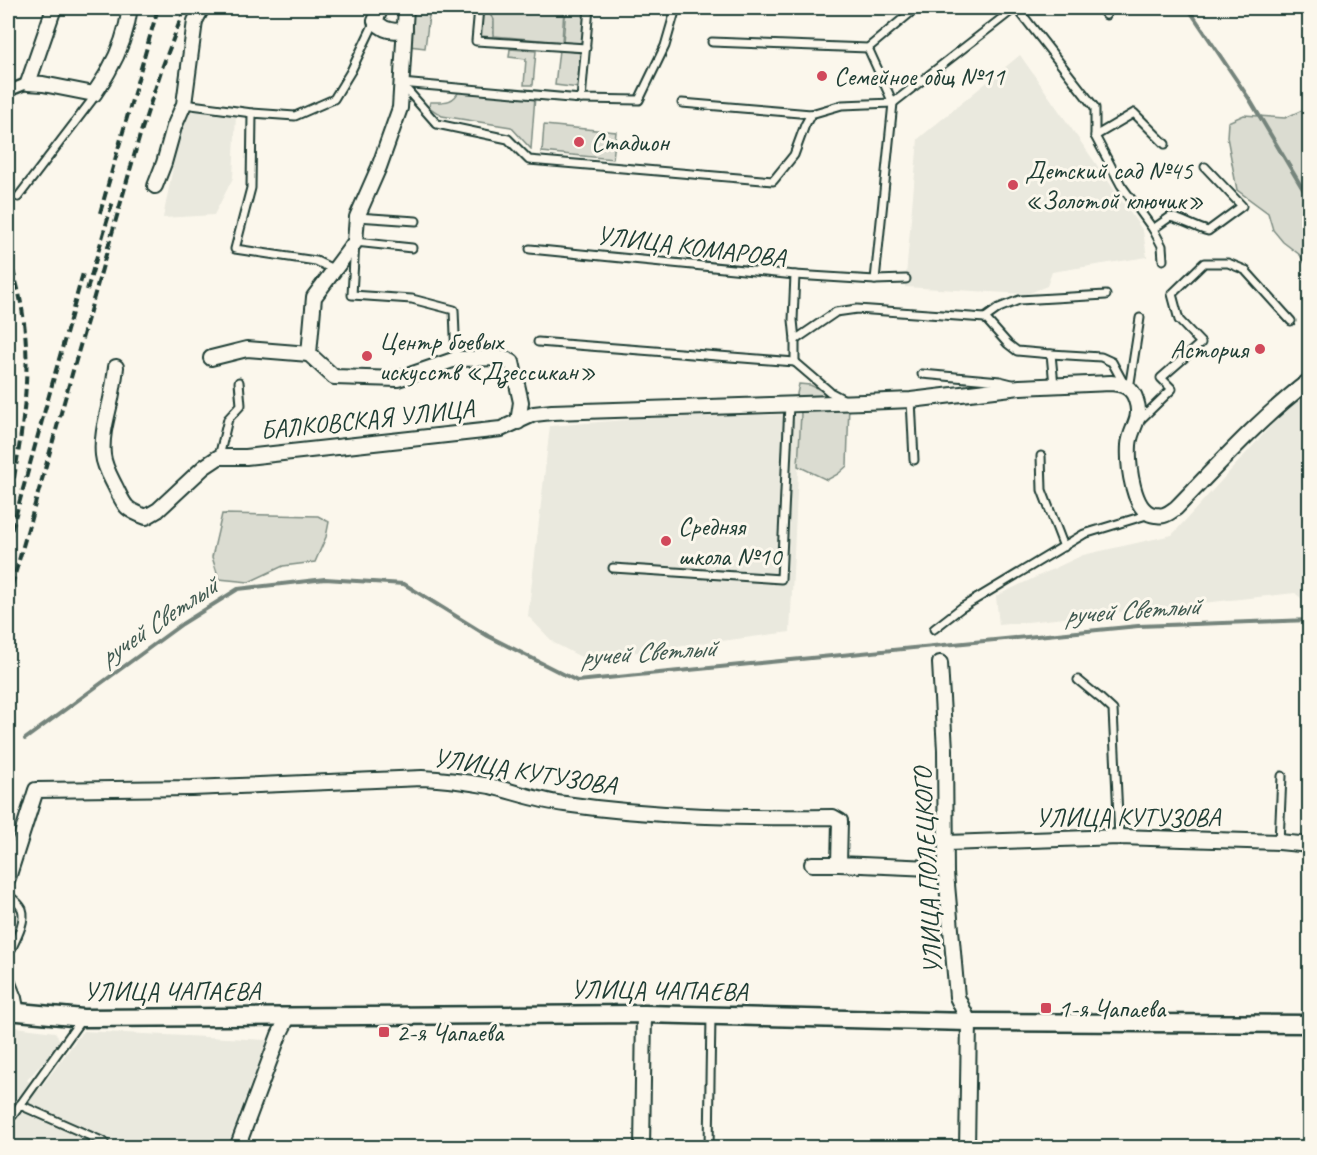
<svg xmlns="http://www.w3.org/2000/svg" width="1317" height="1155" font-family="Caveat,sans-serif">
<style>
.built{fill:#eae9de}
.green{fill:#dbdcd1;stroke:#7d8c82;stroke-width:1.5}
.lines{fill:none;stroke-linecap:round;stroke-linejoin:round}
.stream{stroke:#74847b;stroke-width:4}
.service-casing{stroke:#1f3d34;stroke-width:11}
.pedestrian-casing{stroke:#1f3d34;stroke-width:14}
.minor-casing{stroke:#1f3d34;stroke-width:18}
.tertiary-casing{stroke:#1f3d34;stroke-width:21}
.service{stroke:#fbf7ec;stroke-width:7}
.pedestrian{stroke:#fbf7ec;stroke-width:9}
.minor{stroke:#fbf7ec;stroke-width:14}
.tertiary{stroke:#fbf7ec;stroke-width:16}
.rail{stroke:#1f3d34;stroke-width:4;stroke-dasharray:9 4.5;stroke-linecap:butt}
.poi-dot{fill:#d1495b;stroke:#fbf7ec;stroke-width:2}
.labels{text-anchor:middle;stroke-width:6;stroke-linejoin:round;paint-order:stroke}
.poi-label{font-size:26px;fill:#1f3d34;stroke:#fbf7ec;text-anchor:start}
.street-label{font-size:26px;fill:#1f3d34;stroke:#fbf7ec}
.water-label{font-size:27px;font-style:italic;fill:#425b52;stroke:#fbf7ec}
</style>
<rect width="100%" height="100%" fill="#fbf7ec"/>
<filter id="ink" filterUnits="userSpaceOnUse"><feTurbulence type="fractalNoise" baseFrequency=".0167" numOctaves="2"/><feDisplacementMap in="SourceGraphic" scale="12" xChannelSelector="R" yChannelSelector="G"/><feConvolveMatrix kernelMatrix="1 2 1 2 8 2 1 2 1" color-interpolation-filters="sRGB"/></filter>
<g filter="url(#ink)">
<g class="built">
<path d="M1020,55L1143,231L1147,257L1052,272L1047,286L1027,294L905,287L918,139Z"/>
<path d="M184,111L236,114L233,178L214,215L163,218Z"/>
<path d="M1299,395L1309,396L1310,565L1306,576L1309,579V605L1295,593L999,625L996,596L1083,555L1172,535Z"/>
<path d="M801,414L790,632L585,659L554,643L528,616L550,426L661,417Z"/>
<path d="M8,1026L55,1032L61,1042L27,1080L39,1090L83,1031L267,1040L227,1147L8,1148Z"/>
</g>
<g class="green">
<path d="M414,8H430L425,48L409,46Z"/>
<path d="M482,8H486L493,19V37L480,36Z"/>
<path d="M488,8H564L562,42L494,36V20Z"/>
<path d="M566,8H586L584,44L563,42Z"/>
<path d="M510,49L536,51L533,85H524L526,59L509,57Z"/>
<path d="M559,50L582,53L579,88L555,85Z"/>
<path d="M460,89L535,96L531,149L511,127L442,116L429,107L430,102C443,102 454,104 460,89Z"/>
<path d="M1309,107V129L1306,141L1310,149L1309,271L1300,255L1283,242L1273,230L1268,213L1237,190L1227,137L1228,122L1244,115L1285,118Z"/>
<path d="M544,125L616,132L613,159L542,152Z"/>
<path d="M799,384L810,385L849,403L847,466L838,474L827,480L798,466L801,414L797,394Z"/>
<path d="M222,514L318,516L329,522L326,537L315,562L283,566L249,582L219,579L212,557Z"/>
</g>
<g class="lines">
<g class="stream">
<path d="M1188,8L1250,100L1310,201"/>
<path d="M25,739L182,624L238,589L325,579L404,584L488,636L577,681L1138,626L1310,620"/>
</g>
<g class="service-casing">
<g id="service">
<path d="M479,8L476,41L586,48"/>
<path d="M676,8L665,46L639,100L581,99L401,83L437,124L508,139L529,160L773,181L794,155L805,125L811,114"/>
<path d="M1017,8L1095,108V136L1121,185L1153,229L1162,246L1163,260"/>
<path d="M1100,8L1106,15"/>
<path d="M712,42L868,48L916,8"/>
<path d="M868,48L893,103L875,280"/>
<path d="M581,99L589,8"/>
<path d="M682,103L811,114L842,105L893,103L1015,8"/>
<path d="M184,104L252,113"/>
<path d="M1095,136L1134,113L1165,144"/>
<path d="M18,197L92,100L94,94"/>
<path d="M357,217L416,221"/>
<path d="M1153,229L1170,217C1184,220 1194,227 1208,231L1242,206L1205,167"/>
<path d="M412,248L355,242L352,295L412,299L454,310L456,359"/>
<path d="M530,249L795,275L793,320L795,340V362"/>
<path d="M335,270L316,261L235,249L251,188L252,113L295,116L334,99L351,71L375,21"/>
<path d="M795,275L875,280L906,279"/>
<path d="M985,318L999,308L1019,300L1106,295"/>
<path d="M795,340L836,312L857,309L985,318L1008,344L1017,351L1051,354L1054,385"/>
<path d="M538,342L795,362"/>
<path d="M1051,354L1101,357L1112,362L1124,384"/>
<path d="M795,362L830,392L845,400"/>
<path d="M922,374L1000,381L1012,384"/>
<path d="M1129,389L1140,318"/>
<path d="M911,400L914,460"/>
<path d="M1138,422L1172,389L1161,378L1201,343L1179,320L1172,294L1204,263H1228L1245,270L1291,321"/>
<path d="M1041,456L1042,490L1064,547"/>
<path d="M219,457L228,419L241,405L239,382"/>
<path d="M613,568L781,579L789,404"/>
<path d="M934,629L961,608L1084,534L1150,514"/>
<path d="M1078,680L1100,698L1113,710L1119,837"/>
<path d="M1279,842L1282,776"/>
<path d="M8,895C13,899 19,903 22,909C27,922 13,944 8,956"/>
<path d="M20,1105L104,1142"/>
<path d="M8,1117L13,1115L81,1020"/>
<path d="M709,1148L711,1015"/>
</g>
</g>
<g class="pedestrian-casing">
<path id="pedestrian" d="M8,91L28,83"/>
</g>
<g class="minor-casing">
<g id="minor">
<path d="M54,8L28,83L43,84L94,94C99,86 105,78 109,70C120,51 127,29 130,8"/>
<path d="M381,8L375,21C383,30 393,33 405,29"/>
<path d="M406,8L400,108L379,167L357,217L355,242L314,297L309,354L334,377L398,379L456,359L503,358L512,362L521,402L518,422"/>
<path d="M155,186L164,163L174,127L184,104L195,21L202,8"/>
<path d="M211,358L247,349L309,354"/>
<path d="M116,367C115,377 113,388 111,399C107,417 101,436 103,455C104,466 110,476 115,486C125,506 124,509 146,517L158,510L204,467L219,457H246L501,429L534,414L552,412L864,402L911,400L1020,387L1111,383C1123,384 1132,387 1136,400C1143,420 1130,428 1129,445C1128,463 1132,513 1155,515C1158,515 1161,516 1164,515C1168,514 1173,510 1176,508C1219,464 1261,417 1310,380"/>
<path d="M940,663L945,750L946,873L957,997L969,1022L967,1148"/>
<path d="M947,843L1119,837L1279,842L1310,845"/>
<path d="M812,864H839"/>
<path d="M8,878L36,790L192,788L422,778C445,779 467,782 490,786C515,792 539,801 565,804C654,817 743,818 833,817L840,821L839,864L931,868L941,869L946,873"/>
<path d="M8,983L14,998L17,1013"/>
<path d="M237,1148L279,1035L288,1017"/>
<path d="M642,1148L644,1014"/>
</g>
</g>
<g class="tertiary-casing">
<path id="tertiary" d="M8,1011L83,1018L644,1014L969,1022L1310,1024"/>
</g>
<use href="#service" class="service"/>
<use href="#pedestrian" class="pedestrian"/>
<use href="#minor" class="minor"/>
<use href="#tertiary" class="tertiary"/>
<g class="rail">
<path d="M100,213L158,8"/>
<path d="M8,256C40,344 24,422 8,511"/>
<path d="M87,290L113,201"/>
<path d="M8,543L83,273"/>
<path d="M8,599L140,135L162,68L185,8"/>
</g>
</g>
</g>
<g class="poi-dot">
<circle cx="822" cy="76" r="6"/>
<circle cx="579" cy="142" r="6"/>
<circle cx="1013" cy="185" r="6"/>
<circle cx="1260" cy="349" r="6"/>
<circle cx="367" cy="356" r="6"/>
<circle cx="666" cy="541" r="6"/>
<rect x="1040" y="1002" width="12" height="12" rx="3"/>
<rect x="378" y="1026" width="12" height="12" rx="3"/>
</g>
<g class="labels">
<g class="poi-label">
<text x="834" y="85">Семейное общ №11</text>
<text x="591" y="151">Стадион</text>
<text x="1025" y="179">Детский сад №45<tspan x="1025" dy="30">«Золотой ключик»</tspan></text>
<text x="379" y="350">Центр боевых<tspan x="379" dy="30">искусств «Дзессикан»</tspan></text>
<text x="1248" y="358" text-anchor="end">Астория</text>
<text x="678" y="535">Средняя<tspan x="678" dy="30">школа №10</tspan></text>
<text x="1058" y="1017">1-я Чапаева</text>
<text x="396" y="1041">2-я Чапаева</text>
</g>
<g class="street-label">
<text transform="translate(691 246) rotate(7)" y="9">УЛИЦА КОМАРОВА</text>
<text transform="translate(367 419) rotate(-6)" y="9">БАЛКОВСКАЯ УЛИЦА</text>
<text transform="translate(525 771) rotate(9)" y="9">УЛИЦА КУТУЗОВА</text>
<text x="1128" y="826">УЛИЦА КУТУЗОВА</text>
<text transform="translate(927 871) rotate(-93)" y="9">УЛИЦА ПОЛЕЦКОГО</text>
<text transform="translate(659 990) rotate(1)" y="9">УЛИЦА ЧАПАЕВА</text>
<text x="172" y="1000">УЛИЦА ЧАПАЕВА</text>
</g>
<g class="water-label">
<text transform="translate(1132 610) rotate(-4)" y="9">ручей Светлый</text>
<text transform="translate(158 621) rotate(-34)" y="9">ручей Светлый</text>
<text transform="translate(648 652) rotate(-4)" y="9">ручей Светлый</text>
</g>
</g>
<rect width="1317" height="1155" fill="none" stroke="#fbf7ec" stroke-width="30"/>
<rect x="15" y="15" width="1287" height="1125" fill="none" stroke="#1f3d34" stroke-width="2" filter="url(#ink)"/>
</svg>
